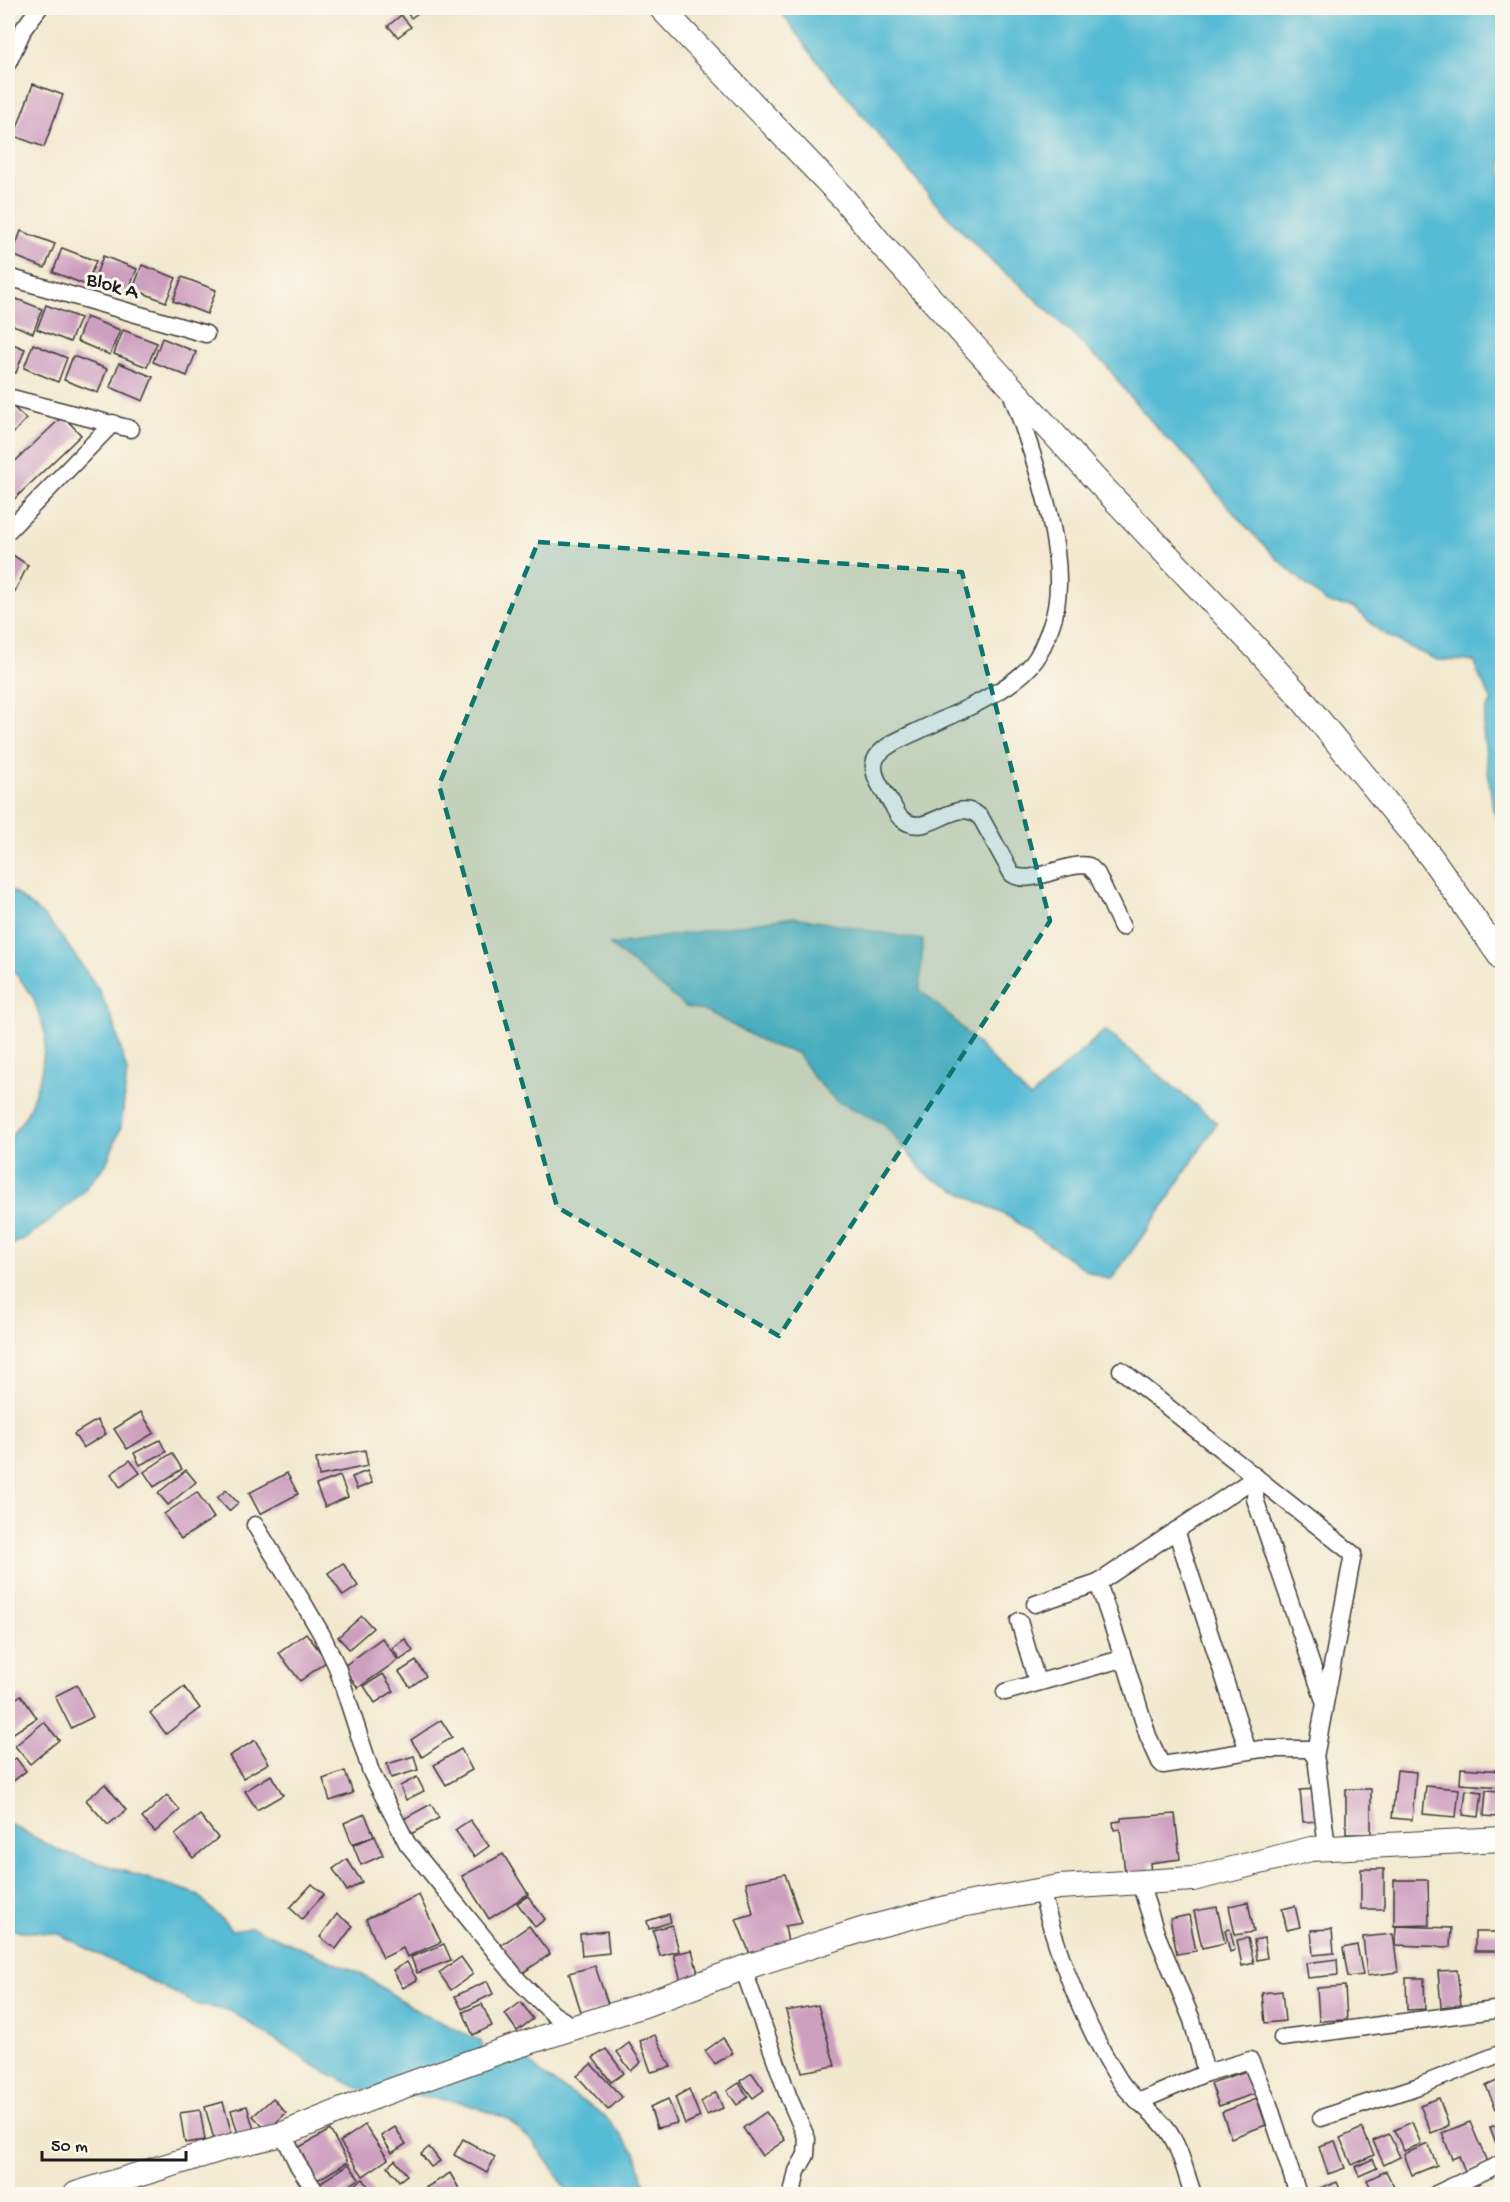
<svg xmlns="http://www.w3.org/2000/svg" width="1510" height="2202" font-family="'Gochi Hand',sans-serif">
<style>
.water{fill:#56bbd4;stroke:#396c78;stroke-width:1.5}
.building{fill:#cd9fbf}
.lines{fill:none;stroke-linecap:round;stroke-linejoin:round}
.street-casing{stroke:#3c3b37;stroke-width:19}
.secondary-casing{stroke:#3c3b37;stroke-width:26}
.street{stroke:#fff;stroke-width:16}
.secondary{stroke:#fff;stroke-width:24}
.marked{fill:#0f766e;fill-opacity:0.2;stroke:#0f766e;stroke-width:4.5;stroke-dasharray:12 8;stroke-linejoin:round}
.labels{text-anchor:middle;stroke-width:6;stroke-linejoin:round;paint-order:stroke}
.street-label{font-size:21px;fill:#1c1c1c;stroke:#fbf7ec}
</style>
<rect width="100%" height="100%" fill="#fbf7ec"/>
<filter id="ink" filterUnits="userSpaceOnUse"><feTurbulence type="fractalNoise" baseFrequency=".0167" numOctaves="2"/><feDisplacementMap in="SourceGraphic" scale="12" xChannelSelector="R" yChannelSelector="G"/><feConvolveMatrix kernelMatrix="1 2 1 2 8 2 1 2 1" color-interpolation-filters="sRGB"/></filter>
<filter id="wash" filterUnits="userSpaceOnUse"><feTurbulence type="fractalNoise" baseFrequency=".008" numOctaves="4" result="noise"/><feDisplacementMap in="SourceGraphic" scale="24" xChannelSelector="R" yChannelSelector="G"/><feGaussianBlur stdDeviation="1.35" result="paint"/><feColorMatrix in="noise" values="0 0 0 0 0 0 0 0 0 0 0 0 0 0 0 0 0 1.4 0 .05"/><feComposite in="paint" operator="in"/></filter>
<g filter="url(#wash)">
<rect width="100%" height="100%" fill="#f2e8ce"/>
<g class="water">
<path d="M778,8H1502V831L1493,809L1483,731L1485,713L1492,701L1477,672L1475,661L1437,660L1409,647L1381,632L1353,607L1327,603L1274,556L1237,517L1186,456L1165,437L1127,393L1106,365L1093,355L1078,339L1018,283L996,266L937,205L814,57Z"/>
<path d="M8,890L14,892L45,917L64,940L99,990L114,1024L127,1072L121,1127L106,1164L80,1195L46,1224L22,1240L8,1246V1141L28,1112L41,1075L46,1035L33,997L8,963Z"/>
<path d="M794,917L923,940L920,990L951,1017L1030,1098L1105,1030L1217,1123L1161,1210L1111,1280L1089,1272L1009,1217L927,1176L883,1123L836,1101L814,1078L797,1053L769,1045L708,1012L686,1007L610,945Z"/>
<path d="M8,1823L60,1851L197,1894L232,1930L252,1927L361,1974L419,2012L481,2041L485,2054L492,2064L525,2058L544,2076L604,2115L635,2152L648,2194H569L564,2185L534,2143L506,2118L460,2102L357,2088L310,2063L231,2011L198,2005L59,1934L11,1930L8,1928Z"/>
</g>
<g id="blocks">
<g class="building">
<path d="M406,8H420L422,10L411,18L404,9Z"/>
<path d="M401,15L411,27L398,37L388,26Z"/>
<path d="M33,84L63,95L44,147L14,136Z"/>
<path d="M21,231L55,244L45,268L12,255Z"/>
<path d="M62,248L96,261L86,285L53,272Z"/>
<path d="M103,256L137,269L127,293L94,280Z"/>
<path d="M142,265L176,278L166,302L133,289Z"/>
<path d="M182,277L216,290L207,314L173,301Z"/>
<path d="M9,296L42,309L33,333L8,323Z"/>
<path d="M46,305L80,318L70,342L37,329Z"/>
<path d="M86,317L120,330L110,355L77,341Z"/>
<path d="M123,330L157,343L147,367L114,354Z"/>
<path d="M162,338L196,352L187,376L153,362Z"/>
<path d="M8,342L25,349L16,373L8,370Z"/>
<path d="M33,344L67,358L58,382L24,368Z"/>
<path d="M73,356L107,369L98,393L64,380Z"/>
<path d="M119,363L153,377L143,401L110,387Z"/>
<path d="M8,402L26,419L8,439Z"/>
<path d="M63,416L81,435L8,505V468Z"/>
<path d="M8,552L28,565L12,597L8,594Z"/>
<path d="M141,1412L154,1433L127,1449L114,1429Z"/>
<path d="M97,1420L106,1434L83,1448L74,1434Z"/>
<path d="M160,1440L166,1452L140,1465L134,1453Z"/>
<path d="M365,1450L368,1466L319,1476L316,1459Z"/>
<path d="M172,1453L182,1469L154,1487L144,1472Z"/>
<path d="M130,1460L140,1473L120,1487L111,1474Z"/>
<path d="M186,1470L196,1482L168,1505L158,1493Z"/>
<path d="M367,1471L372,1483L357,1489L352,1477Z"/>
<path d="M287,1473L298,1494L260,1514L249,1493Z"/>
<path d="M340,1476L348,1497L325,1507L316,1485Z"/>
<path d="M226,1490L238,1503L229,1511L217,1498Z"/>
<path d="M197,1492L214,1518L181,1539L164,1514Z"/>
<path d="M343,1563L358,1586L343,1596L328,1573Z"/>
<path d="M362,1616L373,1628L349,1649L338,1637Z"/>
<path d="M306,1633L327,1661L300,1681L279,1653Z"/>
<path d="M382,1638L398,1660L358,1688L343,1667Z"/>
<path d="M405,1639L413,1651L400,1660L392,1648Z"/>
<path d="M416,1661L426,1676L410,1687L399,1672Z"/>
<path d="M383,1674L394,1691L375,1703L364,1686Z"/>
<path d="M77,1685L93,1717L71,1728L55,1696Z"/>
<path d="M184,1687L200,1708L166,1734L150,1713Z"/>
<path d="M21,1695L37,1718L9,1736L8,1704Z"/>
<path d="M441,1720L452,1737L422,1757L411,1740Z"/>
<path d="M44,1722L59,1740L30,1764L15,1746Z"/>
<path d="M255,1740L269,1763L243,1778L229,1756Z"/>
<path d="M461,1749L472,1770L446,1785L434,1765Z"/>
<path d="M414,1756L418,1770L391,1778L387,1764Z"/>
<path d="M16,1758L26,1771L12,1782L8,1775V1764Z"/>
<path d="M1461,1768L1502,1771V1787L1460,1784Z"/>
<path d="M1397,1770L1416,1772L1412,1820L1392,1818Z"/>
<path d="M345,1771L353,1793L330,1801L323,1779Z"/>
<path d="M271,1775L283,1795L257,1810L245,1791Z"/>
<path d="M417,1777L424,1791L406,1800L400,1786Z"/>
<path d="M105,1784L126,1810L108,1825L86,1800Z"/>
<path d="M1426,1786L1459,1789L1456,1817L1423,1814Z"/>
<path d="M1317,1789L1320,1821L1303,1822L1300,1790Z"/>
<rect x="1346" y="1789" width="25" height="45"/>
<path d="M1466,1790L1482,1792L1479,1817L1463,1815Z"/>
<path d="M1486,1790L1499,1791L1497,1817L1484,1816Z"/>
<path d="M167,1795L180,1810L155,1832L142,1818Z"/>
<path d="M431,1804L439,1818L406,1837L398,1822Z"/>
<path d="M365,1814L374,1836L352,1844L344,1823Z"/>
<path d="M1175,1814L1180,1859L1150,1863L1151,1874L1125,1872L1120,1829L1114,1830L1113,1822L1121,1821V1818Z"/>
<path d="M200,1815L218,1838L193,1858L175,1835Z"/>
<path d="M470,1820L489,1846L474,1857L455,1830Z"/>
<path d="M375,1836L383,1855L361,1865L353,1845Z"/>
<path d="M503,1854L528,1894L489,1919L462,1876Z"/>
<path d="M347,1859L362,1882L347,1891L333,1869Z"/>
<rect x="1361" y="1869" width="23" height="40"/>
<path d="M785,1874L802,1923L785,1926L788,1943L750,1954L736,1919L753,1914L746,1882Z"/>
<path d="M1394,1880H1428L1429,1925L1394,1926Z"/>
<path d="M312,1884L324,1894L302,1919L290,1908Z"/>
<path d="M419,1895L441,1942L407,1957L403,1948L383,1958L366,1919Z"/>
<path d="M528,1896L545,1919L535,1927L517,1903Z"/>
<path d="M1248,1902L1254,1932L1235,1935L1229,1906Z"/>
<path d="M1295,1906L1300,1927L1287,1930L1282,1909Z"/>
<path d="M1217,1907L1225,1943L1202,1948L1194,1911Z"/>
<path d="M337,1914L353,1926L336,1949L320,1937Z"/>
<path d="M669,1914L671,1922L649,1929L647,1921Z"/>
<path d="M1189,1915L1196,1951L1177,1954L1170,1919Z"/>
<path d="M672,1925L679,1951L660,1956L653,1930Z"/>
<path d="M529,1926L550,1954L520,1975L500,1946Z"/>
<path d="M1396,1926L1451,1928L1450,1947L1395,1945Z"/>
<path d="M1230,1929L1235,1950L1230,1952L1225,1930Z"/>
<path d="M1332,1929L1334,1953L1313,1955L1311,1930Z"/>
<path d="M607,1931L609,1953L582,1956L580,1934Z"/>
<rect x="1475" y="1932" width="27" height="19"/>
<path d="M1393,1934L1398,1972L1367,1976L1363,1937Z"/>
<path d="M1248,1938L1254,1963L1242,1966L1237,1940Z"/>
<path d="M1264,1938L1267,1958L1257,1960L1254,1940Z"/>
<path d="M444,1944L451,1960L417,1973L411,1957Z"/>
<path d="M1357,1945L1363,1975L1348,1977L1343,1948Z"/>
<path d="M692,1950L699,1977L681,1981L674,1954Z"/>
<path d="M461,1957L473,1974L451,1990L439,1973Z"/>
<path d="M1337,1959L1338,1975L1308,1978L1306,1963Z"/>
<path d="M407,1962L417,1980L403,1988L393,1970Z"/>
<path d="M595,1966L609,2007L582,2015L569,1973Z"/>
<path d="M1457,1970L1461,2005L1441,2007L1438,1971Z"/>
<path d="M1406,1978H1424L1425,2009L1407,2010Z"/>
<path d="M487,1981L493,1994L462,2009L455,1996Z"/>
<path d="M1345,1986L1347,2020L1319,2021L1317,1988Z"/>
<path d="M1282,1991L1285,2021L1265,2023L1262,1993Z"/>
<path d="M521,2002L533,2019L517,2031L505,2014Z"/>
<path d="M482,2004L492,2026L473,2035L463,2012Z"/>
<path d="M818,2005L835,2066L802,2072L786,2011Z"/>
<path d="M655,2035L671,2067L651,2072L640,2041Z"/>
<path d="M723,2038L733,2053L715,2064L705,2051Z"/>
<path d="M629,2043L641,2062L631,2071L617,2052Z"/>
<path d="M606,2049L624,2073L611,2082L593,2058Z"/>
<path d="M591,2064L622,2097L608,2110L577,2076Z"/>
<path d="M1249,2070L1257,2093L1219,2106L1211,2083Z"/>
<path d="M752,2073L764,2090L753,2098L740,2081Z"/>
<path d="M1497,2081L1502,2093V2106L1496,2109L1486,2086Z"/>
<path d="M739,2083L748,2097L737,2105L727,2091Z"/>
<path d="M689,2089L700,2117L685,2124L675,2097Z"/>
<path d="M716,2092L723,2108L707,2115L701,2102Z"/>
<path d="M273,2098L286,2113L267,2131L253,2116Z"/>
<path d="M1439,2098L1449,2126L1431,2133L1420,2105Z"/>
<path d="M668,2099L677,2123L657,2128L650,2107Z"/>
<path d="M1257,2099L1266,2125L1231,2138L1222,2112Z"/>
<path d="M223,2102L233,2138L215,2143L205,2107Z"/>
<path d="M247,2106L254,2130L238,2134L231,2110Z"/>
<path d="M200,2110L205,2140L185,2143L180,2113Z"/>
<path d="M766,2112L785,2140L762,2156L743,2128Z"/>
<path d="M1412,2122L1421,2144L1404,2151L1394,2130Z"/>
<path d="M1470,2122L1487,2162L1465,2171L1459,2156L1452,2159L1442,2133Z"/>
<path d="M1502,2124V2145L1497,2146L1490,2127Z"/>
<path d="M365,2125L388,2159L363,2176L340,2142Z"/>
<path d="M395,2127L406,2144L392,2153L381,2136Z"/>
<path d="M1362,2128L1374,2155L1352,2165L1340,2138Z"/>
<path d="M330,2130L348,2162L314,2182L296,2149Z"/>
<path d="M1389,2134L1400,2157L1384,2165L1373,2141Z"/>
<path d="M463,2139L495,2157L487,2173L454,2155Z"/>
<path d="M1335,2141L1345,2168L1328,2174L1319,2146Z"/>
<path d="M1428,2144L1437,2165L1412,2175L1404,2154Z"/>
<path d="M429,2147L440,2161L431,2167L421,2154Z"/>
<path d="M1373,2159L1377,2168L1359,2176L1355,2167Z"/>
<path d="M395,2160L407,2175L399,2181L388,2166Z"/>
<path d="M349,2164L359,2179L337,2194H325L318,2184Z"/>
<path d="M1386,2171L1397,2193L1374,2194L1367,2180Z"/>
<path d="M450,2173L460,2190L453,2194H415Z"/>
<path d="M363,2179L374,2194H342Z"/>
<path d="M1337,2182L1342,2194H1308Z"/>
</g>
</g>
</g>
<g filter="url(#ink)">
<use href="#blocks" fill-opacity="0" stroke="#3c3b37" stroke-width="1.5"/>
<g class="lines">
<g class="street-casing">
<g id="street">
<path d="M8,63L24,28L39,8"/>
<path d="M8,277L206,334"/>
<path d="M1011,392C1032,452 1075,564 1051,626C1047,636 1042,650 1036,659C1015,690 954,714 920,730C906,737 888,743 878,755C866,770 884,792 892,804C895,809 897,816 902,819C928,841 956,792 981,818L1012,874C1031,887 1065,861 1089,866L1097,874L1122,927"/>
<path d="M8,397L131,429"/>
<path d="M8,531L113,423"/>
<path d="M1121,1370L1353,1554L1315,1757"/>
<path d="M1256,1477L1255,1499L1324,1701"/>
<path d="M255,1525L304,1604L322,1635L337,1667L371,1772L407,1843L519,1981L553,2014L574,2027"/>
<path d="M1176,1530L1248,1751"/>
<path d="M1035,1604L1098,1583"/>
<path d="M1019,1621L1037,1682"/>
<path d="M1125,1663L1098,1583L1256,1477"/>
<path d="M1005,1692L1118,1660L1126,1665L1148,1736L1160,1762L1163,1765L1261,1749H1309L1315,1757L1317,1765L1327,1848"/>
<path d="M1140,1883L1156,1933L1192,2020L1206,2073"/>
<path d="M1041,1890C1058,1956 1083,2023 1120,2081C1132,2099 1151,2110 1165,2127C1180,2145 1185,2172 1193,2194"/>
<path d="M743,1968L789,2098L807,2139L806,2155L797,2171L792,2194"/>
<path d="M1282,2038L1502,2009"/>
<path d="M1138,2102L1206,2073L1250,2060L1268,2102L1298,2194"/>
<path d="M1321,2118L1419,2086L1502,2053"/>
<path d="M283,2134L298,2165L317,2194"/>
<path d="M1436,2194L1502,2163"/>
</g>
</g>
<g class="secondary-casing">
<g id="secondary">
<path d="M661,8L844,199L881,244L1094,478L1256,648L1296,692L1431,857L1502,959"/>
<path d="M76,2194L231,2146L283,2134L379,2095L507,2049L644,2005L743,1968L868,1928L950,1907L1059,1887L1193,1879L1311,1849L1502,1839"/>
</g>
</g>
<use href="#street" class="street"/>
<use href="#secondary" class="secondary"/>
</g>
</g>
<path class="marked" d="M538,542L962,572L1050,921L779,1336L557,1207L439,785Z"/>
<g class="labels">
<g class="street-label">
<text transform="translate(113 284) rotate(16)" y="7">Blok A</text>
</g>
</g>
<rect width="1510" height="2202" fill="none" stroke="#fbf7ec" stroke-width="30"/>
<path d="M42 2151v9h144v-9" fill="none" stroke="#1c1c1c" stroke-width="3"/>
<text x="51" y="2151" font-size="18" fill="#1c1c1c" stroke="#fbf7ec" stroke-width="4.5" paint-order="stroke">50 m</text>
</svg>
